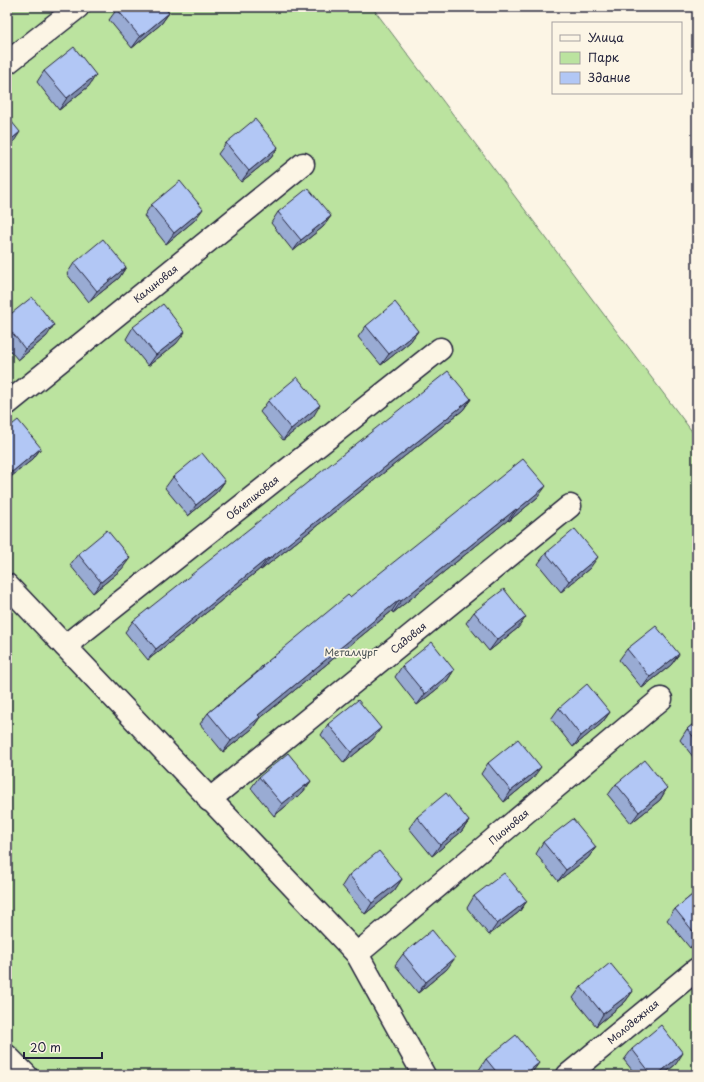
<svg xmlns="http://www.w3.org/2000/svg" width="704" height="1082" font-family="'Playpen Sans',sans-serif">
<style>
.green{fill:#bbe39f;stroke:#6e826d}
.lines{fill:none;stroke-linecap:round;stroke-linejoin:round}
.minor-casing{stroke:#22223b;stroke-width:25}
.highway-casing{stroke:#22223b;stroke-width:25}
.minor{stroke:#fcf5e5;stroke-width:22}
.highway{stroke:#fcf5e5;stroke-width:22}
.wall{fill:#99abd3;stroke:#22223b}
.shaded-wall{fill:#7d8bac;stroke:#22223b}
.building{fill:#b2c7f5;stroke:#22223b}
.labels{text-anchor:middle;stroke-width:3.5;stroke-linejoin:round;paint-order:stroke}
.street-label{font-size:10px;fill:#22223b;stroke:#fcf5e5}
.park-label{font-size:10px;fill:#485254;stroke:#fcf5e5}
</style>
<rect width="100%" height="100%" fill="#fcf5e5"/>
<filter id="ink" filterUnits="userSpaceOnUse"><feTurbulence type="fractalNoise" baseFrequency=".025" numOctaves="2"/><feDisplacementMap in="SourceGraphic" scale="8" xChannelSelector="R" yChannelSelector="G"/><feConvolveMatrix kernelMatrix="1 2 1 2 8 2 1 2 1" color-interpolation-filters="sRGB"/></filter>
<g filter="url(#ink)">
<path class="green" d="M7,7H372L697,438V1075H7Z"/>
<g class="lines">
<g class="minor-casing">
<g id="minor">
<path d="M7,63L78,7"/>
<path id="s1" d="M7,404L303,164"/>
<path d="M7,585L357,954L424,1075"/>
<path id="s2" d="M65,646L440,349"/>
<path id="s3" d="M209,800L570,506"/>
<path id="s4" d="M357,954L661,699"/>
<path id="s5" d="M568,1075L697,969"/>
</g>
</g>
<g class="highway-casing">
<path id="highway" d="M7,1056L26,1075"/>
</g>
<use href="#minor" class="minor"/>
<use href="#highway" class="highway"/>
</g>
<g class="wall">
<path d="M117,9L169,13L161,24L132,48L109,20Z"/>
<path d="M44,71L89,86L59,110L37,82Z"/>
<path d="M226,143L278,147L271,158L241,182L218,154Z"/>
<path d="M151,205L195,220L166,244L144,216Z"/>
<path d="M278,212L331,216L323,227L293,251L271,223Z"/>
<path d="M74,263L126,267L119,278L89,302L67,274Z"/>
<path d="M7,317L47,336L18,360L7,347Z"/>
<path d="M366,326L418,331L410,342L381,365L358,337Z"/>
<path d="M133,327L177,343L148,366L126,339Z"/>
<path d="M471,399L463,410L261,570L260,569L148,660L125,632L133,621Z"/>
<path d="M268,401L313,417L283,440L260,412Z"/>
<path d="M7,429L41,448L33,459L7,480Z"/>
<path d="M173,477L225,481L217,492L188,516L165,488Z"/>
<path d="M538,497L509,521L508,520L393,613L392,611L258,720L252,729L223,752L200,724L208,713L256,673L262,666L350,597Z"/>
<path d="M546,553L590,568L561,592L538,564Z"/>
<path d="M78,554L122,569L93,593L70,565Z"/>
<path d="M474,612L518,628L489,651L466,623Z"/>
<path d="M627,649L679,654L671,665L642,688L619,660Z"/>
<path d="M402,666L454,670L447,681L417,705L395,677Z"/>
<path d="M559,708L610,712L602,723L573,747L551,719Z"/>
<path d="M697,721V762L680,740L687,729Z"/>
<path d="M328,724L373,739L344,763L321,735Z"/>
<path d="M488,763L533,778L504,802L481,774Z"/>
<path d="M259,777L311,781L303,792L274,816L251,788Z"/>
<path d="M616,784L667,788L660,800L631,823L608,795Z"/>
<path d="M417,817L469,821L461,832L432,856L409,828Z"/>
<path d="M543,842L596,847L588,858L558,881L536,854Z"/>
<path d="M349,875L402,879L394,891L365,914L342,886Z"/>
<path d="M697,891V942L690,948L667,920L675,909Z"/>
<path d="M474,896L527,901L519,912L489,935L467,908Z"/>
<path d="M403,954L447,969L418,993L395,965Z"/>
<path d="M581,987L633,991L625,1002L596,1026L573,998Z"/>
<path d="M632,1049L676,1064L663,1075H636L624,1060Z"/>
<path d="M486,1059L531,1074L530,1075H483L479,1070Z"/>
</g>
<g class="shaded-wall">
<path d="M7,7H12L7,11Z"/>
<path d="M169,13L161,24L132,48L140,37Z"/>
<path d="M96,75L89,86L59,110L67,98Z"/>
<path d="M20,132L13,143L7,148V143Z"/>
<path d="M278,147L271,158L241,182L249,171Z"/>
<path d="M203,209L195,220L166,244L174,233Z"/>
<path d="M331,216L323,227L293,251L301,240Z"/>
<path d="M126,267L119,278L89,302L97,291Z"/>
<path d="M54,325L47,336L18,360L25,349Z"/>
<path d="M418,331L410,342L381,365L389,354Z"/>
<path d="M185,332L177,343L148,366L156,355Z"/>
<path d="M471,399L463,410L261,570L269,559Z"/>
<path d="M320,405L313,417L283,440L291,429Z"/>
<path d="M41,448L33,459L7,480V478L12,472Z"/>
<path d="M225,481L217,492L188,516L196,505Z"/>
<path d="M546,486L538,497L509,521L517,510Z"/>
<path d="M516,509L508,520L393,613L401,601Z"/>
<path d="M598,557L590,568L561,592L569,581Z"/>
<path d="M130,558L122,569L93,593L101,582Z"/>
<path d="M268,558L260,569L148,660L156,649Z"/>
<path d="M399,600L392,611L258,720L252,729L223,752L231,741L258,715Z"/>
<path d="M526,617L518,628L489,651L497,640Z"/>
<path d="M679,654L671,665L642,688L650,677Z"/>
<path d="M454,670L447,681L417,705L425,694Z"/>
<path d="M610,712L602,723L573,747L581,736Z"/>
<path d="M381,728L373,739L344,763L351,752Z"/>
<path d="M541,767L533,778L504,802L511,791Z"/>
<path d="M311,781L303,792L274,816L282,804Z"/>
<path d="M667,788L660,800L631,823L639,812Z"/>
<path d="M469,821L461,832L432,856L440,845Z"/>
<path d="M596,847L588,858L558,881L566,870Z"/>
<path d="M402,879L394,891L365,914L372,903Z"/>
<path d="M527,901L519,912L489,935L497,924Z"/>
<path d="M697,938V942L690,948Z"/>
<path d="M455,958L447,969L418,993L426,982Z"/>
<path d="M633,991L625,1002L596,1026L603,1014Z"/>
<path d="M683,1053L676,1064L663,1075H657Z"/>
<path d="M539,1063L531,1074L530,1075H524Z"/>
</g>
<g class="building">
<path d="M120,7H164L169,13L140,37L117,9Z"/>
<path d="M74,47L96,75L67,98L44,71Z"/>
<path d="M7,116L20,132L7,143Z"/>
<path d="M255,119L278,147L249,171L226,143Z"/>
<path d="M180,181L203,209L174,233L151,205Z"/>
<path d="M308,188L331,216L301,240L278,212Z"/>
<path d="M103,239L126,267L97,291L74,263Z"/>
<path d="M32,297L54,325L25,349L7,326V317Z"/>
<path d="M395,302L418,331L389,354L366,326Z"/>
<path d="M163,304L185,332L156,355L133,327Z"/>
<path d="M448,371L471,399L269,559L268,558L156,649L133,621Z"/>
<path d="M297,377L320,405L291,429L268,401Z"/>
<path d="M18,420L41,448L12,472L7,466V429Z"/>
<path d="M202,453L225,481L196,505L173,477Z"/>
<path d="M523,459L546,486L517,510L516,509L401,601L399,600L258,715L260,717L231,741L208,713L263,668L262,666L348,595L350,597Z"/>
<path d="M575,529L598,557L569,581L546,553Z"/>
<path d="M107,530L130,558L101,582L78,554Z"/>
<path d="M504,589L526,617L497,640L474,612Z"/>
<path d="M656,626L679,654L650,677L627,649Z"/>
<path d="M432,642L454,670L425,694L402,666Z"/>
<path d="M587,684L610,712L581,736L559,708Z"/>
<path d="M358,700L381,728L351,752L328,724Z"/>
<path d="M697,721V741L687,729Z"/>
<path d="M518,739L541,767L511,791L488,763Z"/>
<path d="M288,753L311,781L282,804L259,777Z"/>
<path d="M645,760L667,788L639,812L616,784Z"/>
<path d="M446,793L469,821L440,845L417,817Z"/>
<path d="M573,819L596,847L566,870L543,842Z"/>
<path d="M379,851L402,879L372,903L349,875Z"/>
<path d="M504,873L527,901L497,924L474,896Z"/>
<path d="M697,891V936L675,909Z"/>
<path d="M432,930L455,958L426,982L403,954Z"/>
<path d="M610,963L633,991L603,1014L581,987Z"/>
<path d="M661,1025L683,1053L657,1075H652L632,1049Z"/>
<path d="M516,1035L539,1063L524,1075H499L486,1059Z"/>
</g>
</g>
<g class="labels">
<g class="street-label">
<text dy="4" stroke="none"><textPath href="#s1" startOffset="191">Калиновая</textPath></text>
<text dy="4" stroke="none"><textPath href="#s2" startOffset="239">Облепиховая</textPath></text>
<text dy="4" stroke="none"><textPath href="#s3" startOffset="257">Садовая</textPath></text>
<text dy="4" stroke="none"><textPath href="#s4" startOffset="198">Пионовая</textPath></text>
<text dy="4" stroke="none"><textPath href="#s5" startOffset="84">Молодежная</textPath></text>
</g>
<g class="park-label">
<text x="351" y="656">Металлург</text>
</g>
</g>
<rect width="704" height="1082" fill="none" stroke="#fcf5e5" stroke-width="24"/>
<rect x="12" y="12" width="680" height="1058" fill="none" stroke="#22223b" stroke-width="1.5" filter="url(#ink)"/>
<rect x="552" y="22" width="130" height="72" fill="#fcf5e5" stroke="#a5a1a1"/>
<rect x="560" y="35" width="20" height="6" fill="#fcf5e5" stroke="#a5a1a1"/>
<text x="588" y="42" font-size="12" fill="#22223b">Улица</text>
<rect x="560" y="52" width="20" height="12" fill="#bbe39f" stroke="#a5a1a1"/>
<text x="588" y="62" font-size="12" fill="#22223b">Парк</text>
<rect x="560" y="72" width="20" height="12" fill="#b2c7f5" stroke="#a5a1a1"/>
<text x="588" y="82" font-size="12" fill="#22223b">Здание</text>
<path d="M24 1052v6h78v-6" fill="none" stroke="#22223b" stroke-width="2"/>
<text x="30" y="1052" font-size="12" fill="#22223b" stroke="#fcf5e5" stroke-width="3" paint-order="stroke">20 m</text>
</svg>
